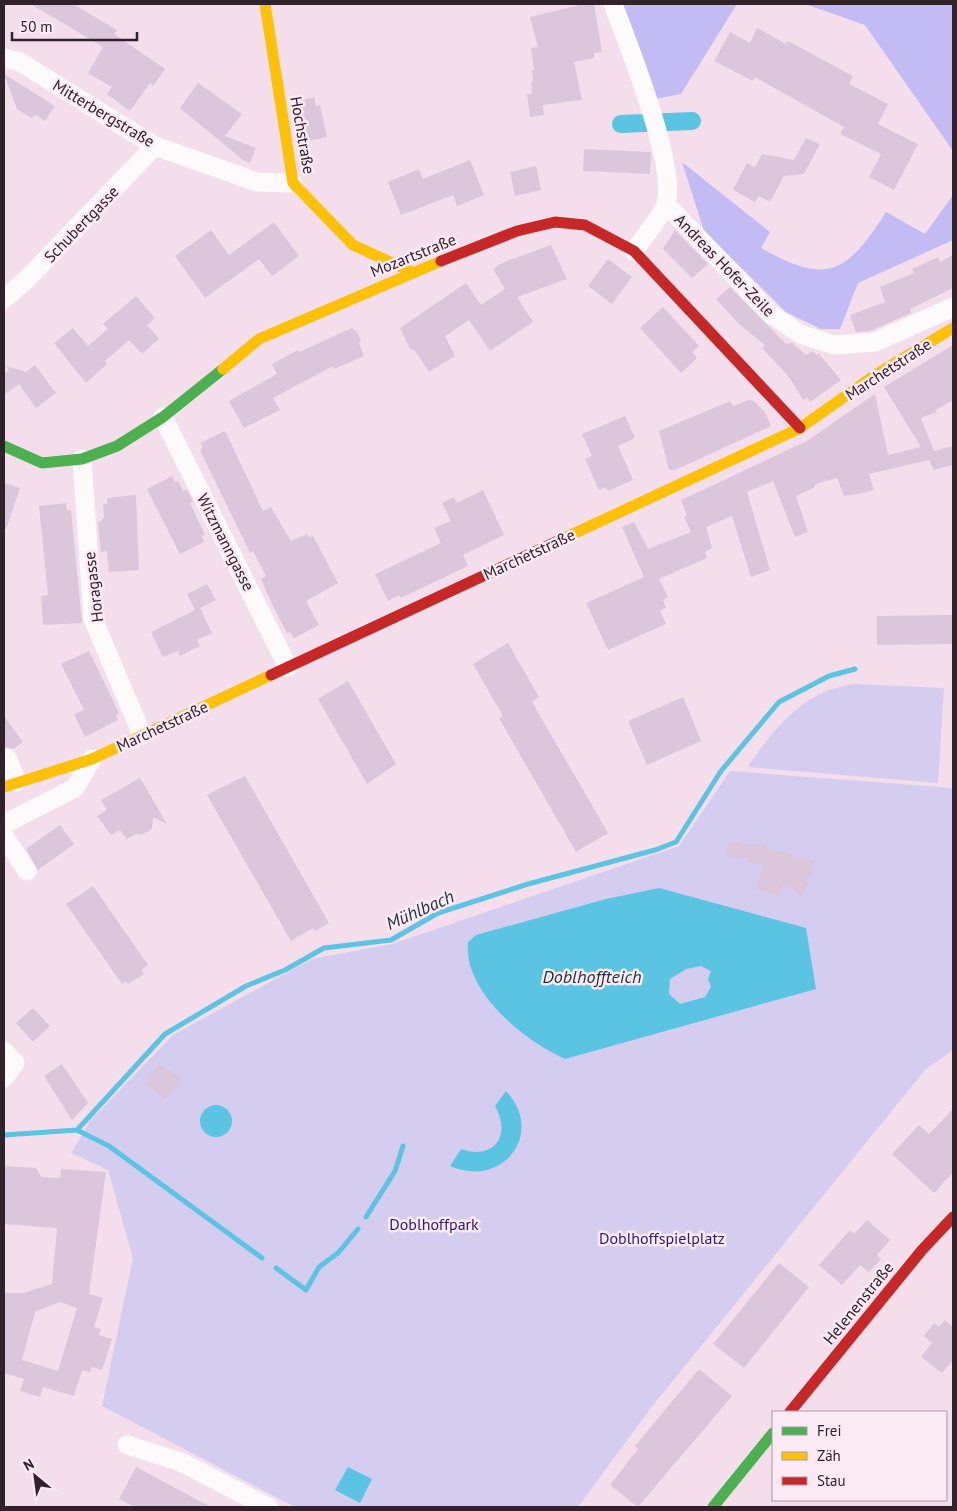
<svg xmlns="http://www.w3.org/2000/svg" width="957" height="1511" font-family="'PT Sans',sans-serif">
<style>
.green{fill:#d4cdf0}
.forest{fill:#c3bcf4}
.water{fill:#5ac4e2;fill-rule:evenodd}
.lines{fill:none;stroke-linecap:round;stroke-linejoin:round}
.stream{stroke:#5ac4e2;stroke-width:5}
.canal{stroke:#5ac4e2;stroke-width:18}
.building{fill:#dcc6dc;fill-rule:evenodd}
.street{stroke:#fdfafc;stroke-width:19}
.fast{stroke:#4caf50;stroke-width:11}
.slow{stroke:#ffc107;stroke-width:11}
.jam{stroke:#c62828;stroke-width:11}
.labels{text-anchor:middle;stroke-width:5;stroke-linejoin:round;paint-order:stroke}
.street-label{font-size:16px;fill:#30212b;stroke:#fbeaf4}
.park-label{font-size:16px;fill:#2a1a80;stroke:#fbeaf4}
.water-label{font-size:18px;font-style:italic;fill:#1b3239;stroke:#fbeaf4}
</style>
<rect width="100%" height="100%" fill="#f4deec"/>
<g class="green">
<path d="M852,684L944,688L938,783L748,767C766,739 791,707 822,693C831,688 843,687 852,684Z"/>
<path d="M730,771L953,788V1050L925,1070L650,1409L578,1507H295L102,1406L133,1258L108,1170L71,1153L90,1121L173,1035L312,959L392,944L679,846Z"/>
</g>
<g class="forest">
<path d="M622,4H737L681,94L655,99Z"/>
<path d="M805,4H953V151L865,25Z"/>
<path d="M682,162L770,232L761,248C828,286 847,273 886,212L925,234L953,195V240L858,283L840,329H821L786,312L704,231Z"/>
</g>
<g class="water">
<path d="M659,888L806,928L816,989L565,1059C524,1041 463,991 468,942L476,935L606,899ZM701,966L711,971L708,979L711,987L705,997L680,1004L669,994L670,979L686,969Z"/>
<path d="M506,1091C546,1134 502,1189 450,1166L461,1149C494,1161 512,1135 495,1106Z"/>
<circle cx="216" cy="1121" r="16"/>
<path d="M348,1467L372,1479L360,1503L335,1490Z"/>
</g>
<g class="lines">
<g class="stream">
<path d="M77,1130L109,1146L262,1258"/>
<path d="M4,1135L77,1130L165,1034L246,986L285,970L324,948L391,940L438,913L528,884L655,850L676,842L721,771L779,702L829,676L855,669"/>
<path d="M366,1217L395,1171L403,1146"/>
<path d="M276,1268L306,1290L319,1267L338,1253L358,1229"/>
</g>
<path class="canal" d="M621,124L692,121"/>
</g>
<g class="building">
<path d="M31,4H73L117,30L114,34L165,69L153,86L150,83L130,111L107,94L112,87L88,73L103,47Z"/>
<path d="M584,4H594L602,52L594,53V58L574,62L582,100L543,105L544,115L530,117L527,94H532L531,82L533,81L532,70H534L531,48L538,47L530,17Z"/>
<path d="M757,28L786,44L788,41L853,76L849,84L888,104L878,124L918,144L894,190L869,177L881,154L840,134L844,127L755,77L753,81L714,61L730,32L750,43Z"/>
<path d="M4,74L55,106L45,121L36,115L31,118L17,109Z"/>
<path d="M198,83L242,114L225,136L256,148L250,163L243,160L180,108Z"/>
<path d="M314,97L316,106L320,105L327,137L303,142L295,102Z"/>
<path d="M806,138L820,144L804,174L784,176L770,202L759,196L755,202L733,190L747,163L755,167L762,154L794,160Z"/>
<path d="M584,149L651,152L650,174L583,171Z"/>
<path d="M470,160L484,195L457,206L453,195L401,215L388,182L419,169L423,179Z"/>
<path d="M536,166L541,190L515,196L510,172Z"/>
<path d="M274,222L299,256L272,276L259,259L205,298L175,256L211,230L229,255Z"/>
<path d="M675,230L708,264L692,278L663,249Z"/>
<path d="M551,245L567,279L517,297L533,322L490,351L469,320L445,336L455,356L429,372L415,351L410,349L400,328L466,283L481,305L505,289L493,269L502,263Z"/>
<path d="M953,255V288L910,309L911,313L870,331L856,332L850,315L885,302L880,287L914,273L912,269L938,257L940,262Z"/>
<path d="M608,259L632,277L612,304L588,286Z"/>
<path d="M730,287L786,344L792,343L806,355L813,351L816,355L819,354L841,380L810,402L807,398L803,400L789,377L762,348L765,345L739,324L716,299Z"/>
<path d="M136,296L155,318L147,325L159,339L142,354L129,340L105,361L107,364L86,383L54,343L73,328L88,346L108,329L103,324Z"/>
<path d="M663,307L699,346L692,352L697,358L681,373L640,328Z"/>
<path d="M352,328L358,333L361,341L359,343L364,356L334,369L333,366L273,398L280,410L244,428L229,401L277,374L272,364L298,350L299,352Z"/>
<path d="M953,345V400L936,410L937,412L921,418L934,451L953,446V465L934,470L929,460L869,474L874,490L858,494L844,496L837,478L815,484V487L796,496L808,532L795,537L773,481L747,492L770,570L751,577L732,516L706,527L712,548L705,552L707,558L659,579L668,597L663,600L666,608L660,611L666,624L608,650L586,603L644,577L622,527L634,522L648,549L691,532L684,517L687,515L681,500L807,441L875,394L888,455L921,447L884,387Z"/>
<path d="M35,365L56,393L36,408L19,384L4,395V374L9,370L6,366L26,372Z"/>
<path d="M749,400L754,401L765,412L771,426L675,470H669L659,431L730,401L733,406Z"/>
<path d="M625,416L635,438L618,446L633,480L608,491L606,487L599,490L585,459L592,456L582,434Z"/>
<path d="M225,431L263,511L271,507L291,541L307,534L309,537L313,536L338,583L306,601L319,625L294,638L290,632L287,633L273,606L261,579L266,576L253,551L250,553L200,450L203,448L200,443Z"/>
<path d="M172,476L175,482L178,481L183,491L187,490L193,502L190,503L205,535L202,536L204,542L180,554L147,489Z"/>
<path d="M4,483L20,488L6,529H4Z"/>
<path d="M483,490L504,535L463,555L468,566L401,598L399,595L388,601L375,574L441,543L434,528L451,521L442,503L454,497L457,503Z"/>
<path d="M136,495L139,570L109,572L107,551L101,552L98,523L104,518L103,504H107V498Z"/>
<path d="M66,503L67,511L71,510L82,623L43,625L41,596L48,595L39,506Z"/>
<path d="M207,584L216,600L200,608L212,633L197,640L200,646L180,656L178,651L163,657L151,632L195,610L187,594Z"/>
<path d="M953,615V644L877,645V616Z"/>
<path d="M508,643L539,697L532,702L608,833L576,852L499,718L503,716L473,664Z"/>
<path d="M89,651L119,713L116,715L118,720L85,737L74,714L84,710L61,664Z"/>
<path d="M348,681L396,764L367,784L318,699Z"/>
<path d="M683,697L701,741L647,765L628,721Z"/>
<path d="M4,716L23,742L13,749L4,747Z"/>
<path d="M245,776L329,923L315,931L313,928L291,941L207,795Z"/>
<path d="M140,778L167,824L153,817L152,829L141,835L136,834L127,839L120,830L111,835L97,816L107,810L101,800Z"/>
<path d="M60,825L74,844L38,870L26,849Z"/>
<path d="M733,840L745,845H764L767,849L791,853L794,859L804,857L815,861L812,874L805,878L808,883L802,897L784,884L779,896L757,889L763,864L746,862L745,857L733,859L726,852V846Z"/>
<path d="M93,886L148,965L141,970L144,974L128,984L126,981L122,984L66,904Z"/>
<path d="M33,1008L50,1026L33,1042L16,1023Z"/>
<path d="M159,1063L181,1079L166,1099L145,1084Z"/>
<path d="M62,1064L88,1103L72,1120L44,1076Z"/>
<path d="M953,1109V1172L934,1193L892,1154L919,1125L929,1134Z"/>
<path d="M4,1166L36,1168L41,1177L60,1178L61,1169L106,1172L89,1294L103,1298L94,1327L101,1329L99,1335L112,1339L102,1370L92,1367L90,1372L82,1370L74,1396L43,1387L40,1397L20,1391L24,1379L4,1373V1293H23L52,1284L57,1228L4,1224ZM60,1302L77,1308L58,1371L22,1360L35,1312Z"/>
<path d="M867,1220L890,1240L877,1255L881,1259L869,1272L860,1265L842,1285L819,1265L850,1230L854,1234Z"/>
<path d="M779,1263L809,1287L744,1368L713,1344Z"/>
<path d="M945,1320L953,1327V1360L942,1373L921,1357L932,1343L924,1336L934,1323L939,1327Z"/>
<path d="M699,1369L732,1396L638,1507L610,1485L638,1449L635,1446Z"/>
<path d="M136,1467L211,1507H134L119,1499Z"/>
</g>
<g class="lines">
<g class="street">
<path d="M613,4C628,44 677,165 666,204C663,214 641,241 634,251"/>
<path d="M4,58L20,62L155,146L257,182L293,183"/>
<path d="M666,204L772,315L800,334L834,345L875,342L953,307"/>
<path d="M4,299L28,278L155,146"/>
<path d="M163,417L288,667"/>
<path d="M82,459L93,619L142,735"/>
<path d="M7,758L17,782"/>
<path d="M4,824L75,788L92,759"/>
<path d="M4,836L27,871"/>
<path d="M4,1051L15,1063L4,1078"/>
<path d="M127,1445L181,1462L268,1507"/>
</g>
<g class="fast">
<path d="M4,446L42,463L82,459L117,446L163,417L223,369"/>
<path d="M713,1507L773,1433"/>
</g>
<g class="slow">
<path d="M265,4L293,183L353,245L412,272"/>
<path d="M223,369L259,339L441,261"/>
<path d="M558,541L800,428L875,375L953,328"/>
<path d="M4,787L92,759L271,675"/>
</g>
<g class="jam">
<path d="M441,261L517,231L555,222L585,225L634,251L800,428"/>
<path d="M271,675L558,541"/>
<path d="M790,1412L922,1250L953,1217"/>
</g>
</g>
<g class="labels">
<g class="street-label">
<text transform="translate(104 113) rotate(31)" y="6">Mitterbergstraße</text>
<text transform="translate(303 135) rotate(80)" y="6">Hochstraße</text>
<text transform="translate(81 224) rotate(-46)" y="6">Schubertgasse</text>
<text transform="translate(413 255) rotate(-22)" y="6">Mozartstraße</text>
<text transform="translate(725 265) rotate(46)" y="6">Andreas Hofer-Zeile</text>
<text transform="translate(888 369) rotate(-33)" y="6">Marchetstraße</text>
<text transform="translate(226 542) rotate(63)" y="6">Witzmanngasse</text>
<text transform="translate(529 554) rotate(-25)" y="6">Marchetstraße</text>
<text transform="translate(93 587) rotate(-97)" y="6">Horagasse</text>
<text transform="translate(162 726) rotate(-25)" y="6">Marchetstraße</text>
<text transform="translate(858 1303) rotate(-51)" y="6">Helenenstraße</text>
</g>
<g class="park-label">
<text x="434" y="1230">Doblhoffpark</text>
<text x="662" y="1244">Doblhoffspielplatz</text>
</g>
<g class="water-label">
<text transform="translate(420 910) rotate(-24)" y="6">Mühlbach</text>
<text x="592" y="983">Doblhoffteich</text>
</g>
</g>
<rect width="957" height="1511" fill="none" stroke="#30212b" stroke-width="10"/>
<rect x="772" y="1411" width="175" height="90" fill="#fbeaf4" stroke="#aa9aa4"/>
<rect x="782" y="1427" width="25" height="8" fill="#4caf50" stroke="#aa9aa4"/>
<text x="817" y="1436" font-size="15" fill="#30212b">Frei</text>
<rect x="782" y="1452" width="25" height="8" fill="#ffc107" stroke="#aa9aa4"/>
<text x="817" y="1461" font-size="15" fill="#30212b">Zäh</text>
<rect x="782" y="1477" width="25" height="8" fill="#c62828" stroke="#aa9aa4"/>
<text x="817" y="1486" font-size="15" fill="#30212b">Stau</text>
<g transform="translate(35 1476) rotate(331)" stroke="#fbeaf4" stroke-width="4" paint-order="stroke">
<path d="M0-4L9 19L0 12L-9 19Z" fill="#30212b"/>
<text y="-8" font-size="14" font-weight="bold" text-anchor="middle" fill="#30212b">N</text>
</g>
<path d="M12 32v8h125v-8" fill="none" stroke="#30212b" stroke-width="2.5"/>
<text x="20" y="32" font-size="15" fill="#30212b" stroke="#fbeaf4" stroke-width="4" paint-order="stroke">50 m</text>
</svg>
